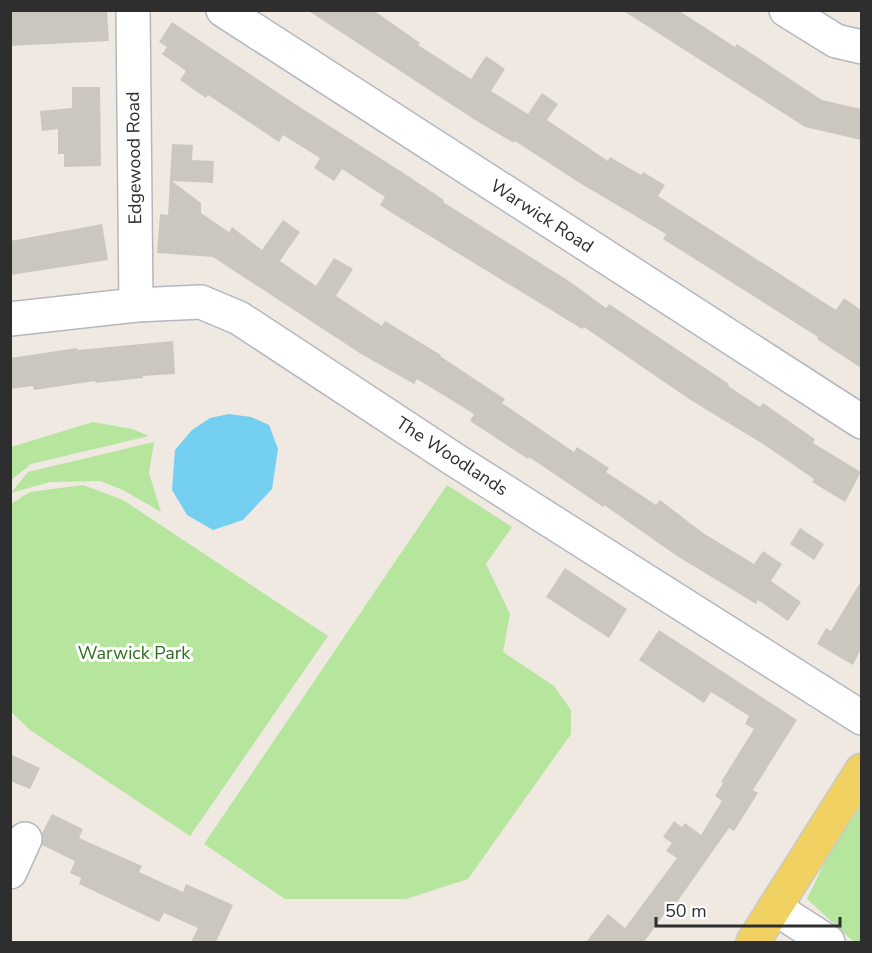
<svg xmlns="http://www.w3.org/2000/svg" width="872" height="953" font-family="'Nunito Sans',sans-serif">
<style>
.green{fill:#b6e59e}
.water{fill:#75cff0}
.building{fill:#cbc7bf}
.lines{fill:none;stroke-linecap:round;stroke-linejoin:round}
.minor-casing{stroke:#b4b7c1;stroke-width:36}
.major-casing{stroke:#c9c9c9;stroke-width:36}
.minor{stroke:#fff;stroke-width:33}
.major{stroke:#f2d163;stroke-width:33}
.labels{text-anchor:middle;stroke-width:6;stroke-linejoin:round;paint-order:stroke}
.street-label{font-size:18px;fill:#2e2e2e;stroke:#fff}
.park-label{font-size:18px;fill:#2c6e1b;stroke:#fff}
</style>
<rect width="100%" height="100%" fill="#efe9e1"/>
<g class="green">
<path d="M93,422L132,429L149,436L31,464L11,480V447Z"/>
<path d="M154,442L149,473L161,512L123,490L100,481L50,482L11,493L28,472Z"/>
<path d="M83,485L123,500L328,636L190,836L30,730L11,712V504L30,492Z"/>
<path d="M447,485L512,527L486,564L510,614L503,652L554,686L571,710V734L468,879L406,899H285L204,844Z"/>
<path d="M861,806V942H854L807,899L832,847Z"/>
</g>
<path class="water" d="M229,414L251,417L269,425L278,449L272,489L243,520L213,530L187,515L172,490L175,450L192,430L210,418Z"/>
<g class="building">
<path d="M38,10H107L109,41L10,46V12Z"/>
<path d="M307,10H373L420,43L418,45L471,79L486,56L505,69L491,91L528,114L542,93L558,104L547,120L608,161L610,157L641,175L643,172L665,185L658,196L836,310L844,298L861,310V368L817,339L818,337L663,239L666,234L578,182L515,141L514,143L475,120Z"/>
<path d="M622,10H678L735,47L737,44L822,100L861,109V140L805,127Z"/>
<path d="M172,22L292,102L402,172L444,200L443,202L569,281L606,308L609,304L729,384L728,386L760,407L763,403L815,439L813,443L861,472L845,502L812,482L814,479L766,446L689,399L584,327L582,329L392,213L380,205L385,197L342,169L334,181L314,168L320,158L283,135L279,142L208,95L206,98L180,80L186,71L162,54L167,47L159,42Z"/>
<path d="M72,87H100L101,166L64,167V154H58V129L42,131L40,111L72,108Z"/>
<path d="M172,144L193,145L192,160L214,161L213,183L172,181L201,203V213L229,232L232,227L262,250L283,220L300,232L280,261L316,286L334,258L353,269L336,296L382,326L385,321L441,355L440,356L505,399L502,403L574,452L577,447L609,468L606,472L638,493L656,505L660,500L703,533L754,564L763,551L782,564L771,581L801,602L788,621L758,600L756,604L677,556L604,505L603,507L529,457L528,459L470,421L474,414L417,379L414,384L361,354L213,257L157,253L160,214L168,215Z"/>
<path d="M102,224L108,260L10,275V241Z"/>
<path d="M173,341L175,374L143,376V378L96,383L95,381L34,390L33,386L10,389V358L77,348V350Z"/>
<path d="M800,528L824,544L814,560L790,544Z"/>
<path d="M565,568L627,609L609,638L546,597Z"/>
<path d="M861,581V649L853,665L817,644L826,628L831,631Z"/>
<path d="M659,630L797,720L753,790L758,793L734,831L729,828L670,912L667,910L644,942H586L608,914L625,928L677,858L666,851L672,843L663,837L674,821L682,827L685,823L701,835L722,801L715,796L723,783L721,782L754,729L745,724L749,716L711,692L704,703L639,660Z"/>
<path d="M10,754L40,768L30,789L10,781Z"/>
<path d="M52,814L83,829L79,838L142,866L139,872L183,892L186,884L233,905L216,942H191L198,928L164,913L159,922L79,884L81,878L70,873L75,861L42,845V833Z"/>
</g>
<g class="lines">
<g class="minor-casing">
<g id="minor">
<path d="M133,10L136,305"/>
<path d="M223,10L862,422"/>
<path d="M786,10L836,41L862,47"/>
<path d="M10,319L136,305L201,302L239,318L455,460L862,718"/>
<path d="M10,872L25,839"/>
<path d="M775,908L828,942"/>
</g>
</g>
<g class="major-casing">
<path id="major" d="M753,942L862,770"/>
</g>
<use href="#minor" class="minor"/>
<use href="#major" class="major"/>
</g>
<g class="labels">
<g class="street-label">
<text transform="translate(134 158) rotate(-91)" y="6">Edgewood Road</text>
<text transform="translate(542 216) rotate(33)" y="6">Warwick Road</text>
<text transform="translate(452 456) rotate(33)" y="6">The Woodlands</text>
</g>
<g class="park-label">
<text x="134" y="659">Warwick Park</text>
</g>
</g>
<rect width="872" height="953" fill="none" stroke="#2e2e2e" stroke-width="24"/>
<path d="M656 917v9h184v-9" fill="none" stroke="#2e2e2e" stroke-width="3"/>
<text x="665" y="917" font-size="18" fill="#2e2e2e" stroke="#ffffff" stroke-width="4.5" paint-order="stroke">50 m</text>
</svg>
